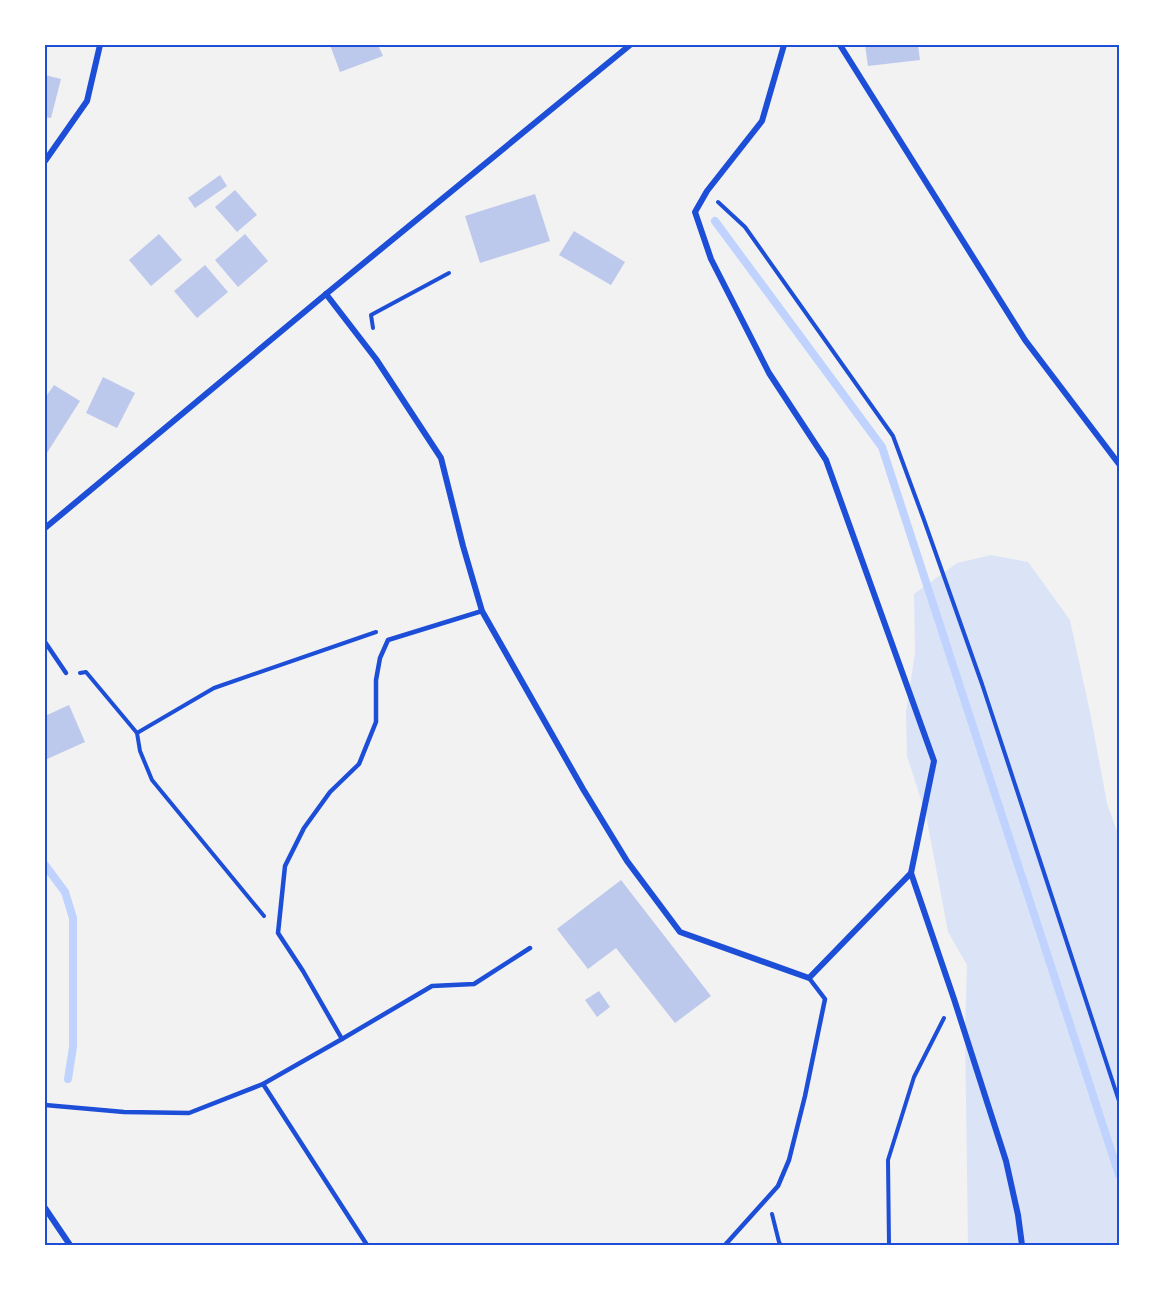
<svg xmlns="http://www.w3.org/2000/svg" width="1164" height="1290" font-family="'Archivo Narrow',sans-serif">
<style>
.green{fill:#dbe4f7}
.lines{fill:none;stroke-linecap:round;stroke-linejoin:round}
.stream{stroke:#bfd3fe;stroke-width:8}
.building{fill:#bdc9ec}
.path{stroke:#1d4ed8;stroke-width:4}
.service{stroke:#1d4ed8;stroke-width:4.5}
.minor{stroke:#1d4ed8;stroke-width:6}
.neatline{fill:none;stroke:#1d4ed8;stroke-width:2}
</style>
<rect width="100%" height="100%" fill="#f2f2f2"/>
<path class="green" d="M991,555L1028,562L1070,620L1090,712L1107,803L1119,837V1245H968L965,1032L967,965L948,932L926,815L907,756L906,712L915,653L914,594L957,563Z"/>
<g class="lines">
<g class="stream">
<path d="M715,221L882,447L1119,1175"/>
<path d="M45,865L65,892L73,918V1047L68,1079"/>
</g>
</g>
<g class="building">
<path d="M330,45H378L383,56L340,72Z"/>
<path d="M865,45H918L920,60L868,66Z"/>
<path d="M45,75L61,79L51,118L45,117Z"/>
<path d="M220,175L227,186L195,208L188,198Z"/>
<path d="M235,190L257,215L237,232L215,207Z"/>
<path d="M535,194L550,241L480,263L465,216Z"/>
<path d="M574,231L625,262L611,285L559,255Z"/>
<path d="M159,234L182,260L151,286L129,260Z"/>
<path d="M245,234L268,261L238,287L215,260Z"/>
<path d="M205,265L228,292L197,318L174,291Z"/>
<path d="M103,377L135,393L117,428L86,413Z"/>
<path d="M54,385L80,401L45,456V398Z"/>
<path d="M69,705L85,742L45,760V716Z"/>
<path d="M621,880L711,996L675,1023L616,948L588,969L557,929Z"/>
<path d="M599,991L610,1007L597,1017L585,1000Z"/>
</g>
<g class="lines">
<g class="path">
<path d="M718,202L745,227L893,436L924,520L982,684L1119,1101"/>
<path d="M373,328L371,315L449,273"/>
<path d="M80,673L86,672L137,733L140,751L152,780L264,916"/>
<path d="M137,733L214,688L376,632"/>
<path d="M772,1214L779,1242L781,1245"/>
<path d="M889,1245L888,1160L914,1077L944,1018"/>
</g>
<g class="service">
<path d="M45,642L66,673"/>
<path d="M342,1039L432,986L474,984L530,948"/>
<path d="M263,1084L367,1245"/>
<path d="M45,1105L124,1112L189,1113L263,1084L342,1039L303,971L278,933L285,866L304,828L330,792L359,764L376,722V680L380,658L388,640L482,611"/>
<path d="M725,1245L778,1186L789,1160L805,1096L825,999L809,978"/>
</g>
<g class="minor">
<path d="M784,45L762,121L707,191L695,212L711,259L769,373L826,460L934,761L911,873"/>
<path d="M840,45L1025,340L1119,464"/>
<path d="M45,161L87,101L100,45"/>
<path d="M326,294L376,359L441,458L463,546L482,611L583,789L627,861L680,932L809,978L911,873L954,999L1006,1161L1018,1215L1022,1245"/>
<path d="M45,528L326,294L630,45"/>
<path d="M45,1208L70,1245"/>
</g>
</g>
<rect width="1164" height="1290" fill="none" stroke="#ffffff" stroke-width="93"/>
<rect x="46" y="46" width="1072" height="1198" class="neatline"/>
</svg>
